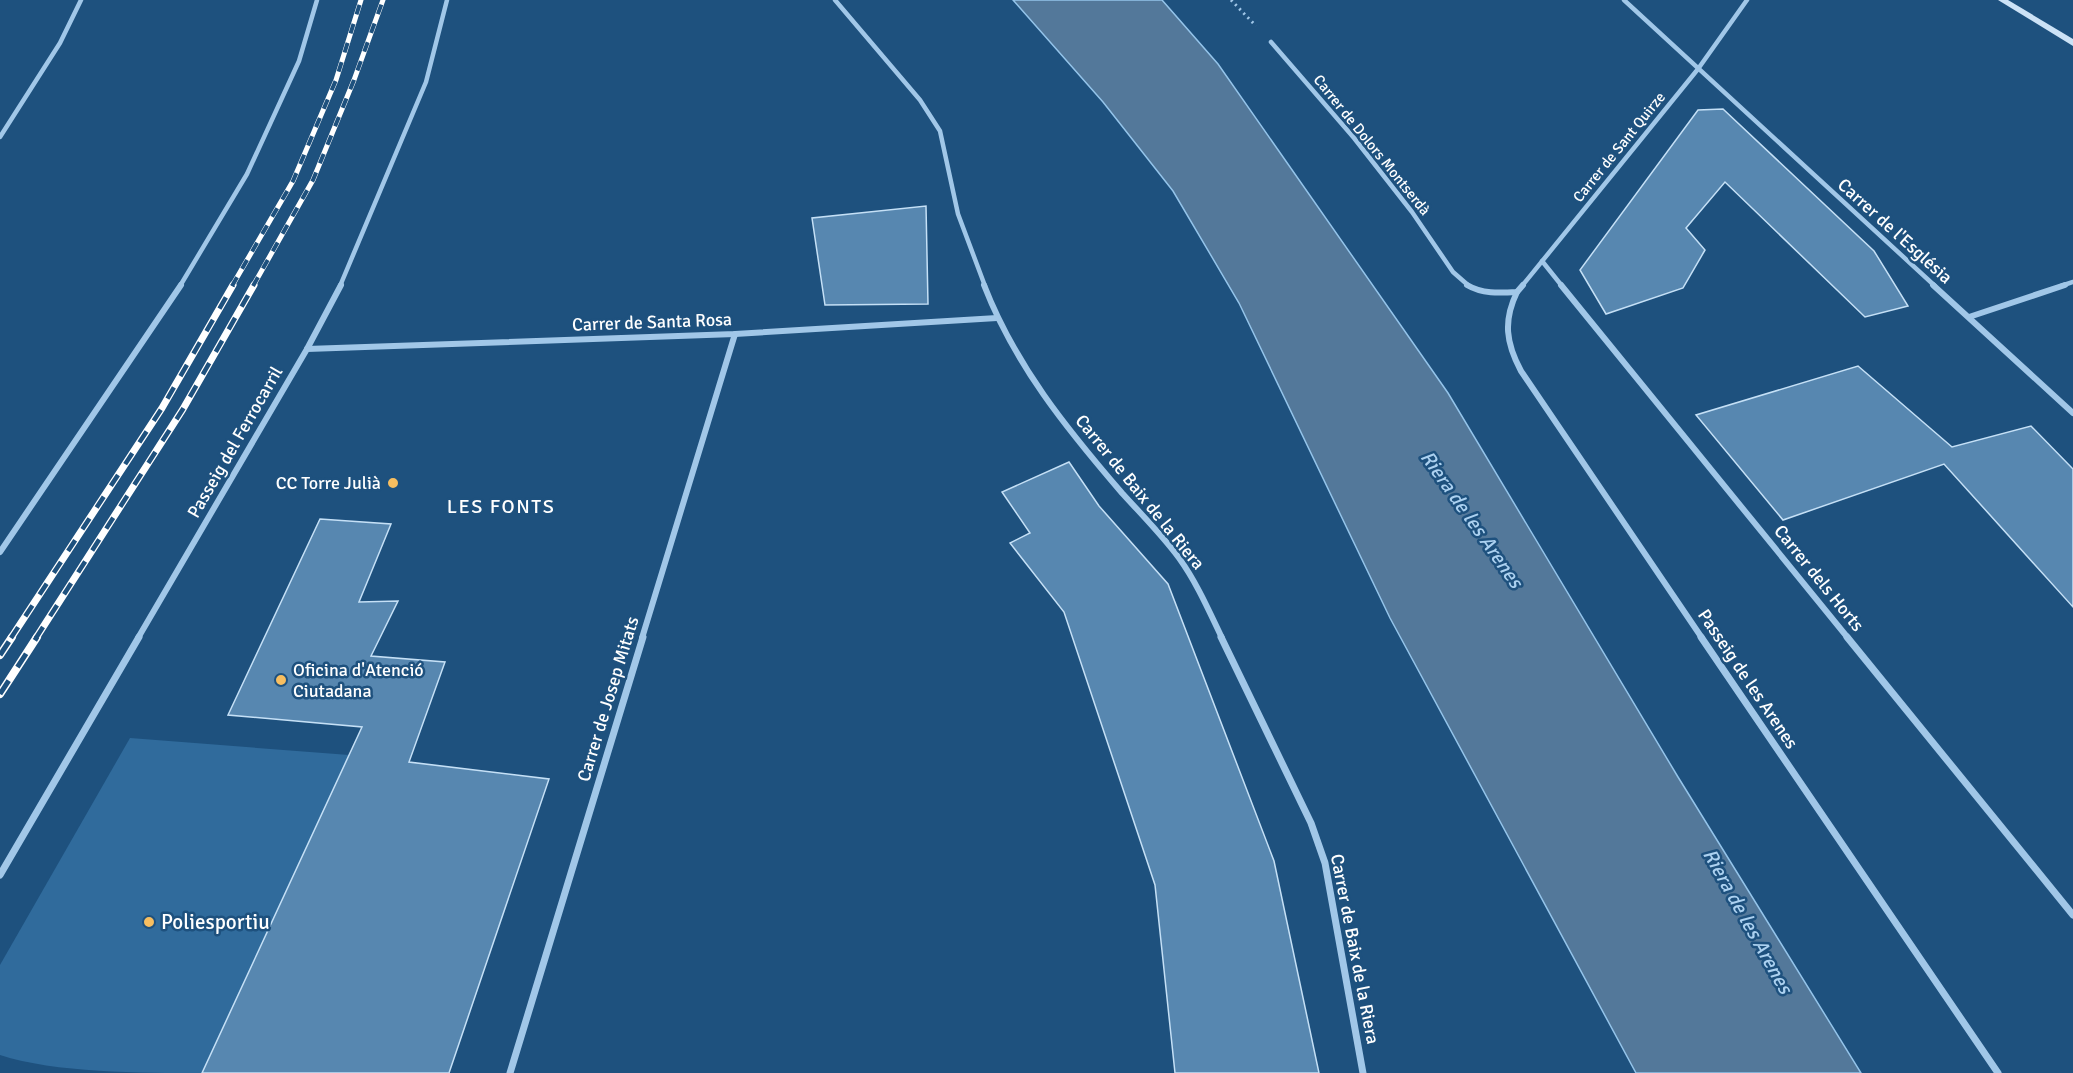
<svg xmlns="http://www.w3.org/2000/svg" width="2073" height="1073" font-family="Signika,sans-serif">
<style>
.green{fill:#306b9c}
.water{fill:#53789a;stroke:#94c4ea;stroke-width:1.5}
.building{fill:#5787b0;stroke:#c5e0f6;stroke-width:1.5}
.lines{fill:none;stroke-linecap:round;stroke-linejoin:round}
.path{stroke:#a1c7e8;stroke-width:3;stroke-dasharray:2 4;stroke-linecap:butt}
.street-far2{stroke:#a1c7e8;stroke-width:4.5}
.street-far1{stroke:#a1c7e8;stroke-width:6}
.street{stroke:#a1c7e8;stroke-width:7}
.secondary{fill:#cce2f6;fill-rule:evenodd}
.rail-far2-casing{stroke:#fff;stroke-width:5}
.rail-far1-casing{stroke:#fff;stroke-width:7}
.rail-casing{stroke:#fff;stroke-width:8}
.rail-far2{stroke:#1e517e;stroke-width:4;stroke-dasharray:10;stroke-linecap:butt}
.rail-far1{stroke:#1e517e;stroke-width:4.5;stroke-dasharray:13;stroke-linecap:butt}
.rail{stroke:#1e517e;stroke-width:5;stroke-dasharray:16;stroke-linecap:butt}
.poi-dot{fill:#f7be60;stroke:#1e517e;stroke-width:2}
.labels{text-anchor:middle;stroke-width:5;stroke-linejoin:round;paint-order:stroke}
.far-street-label{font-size:15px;fill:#fff;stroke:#1e517e}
.street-label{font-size:18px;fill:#fff;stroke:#1e517e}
.poi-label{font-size:18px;fill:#fff;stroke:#1e517e;text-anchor:end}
.neighbourhood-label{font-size:20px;letter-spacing:1.5px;fill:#fff;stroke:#1e517e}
.water-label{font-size:20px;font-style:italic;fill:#acd1f0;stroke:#1e517e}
.near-poi-label{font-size:21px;fill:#fff;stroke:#1e517e;text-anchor:start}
</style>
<rect width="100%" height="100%" fill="#1e517e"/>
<path class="green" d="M130,738L349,755L202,1073C141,1073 55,1073 0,1055V965Z"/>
<path class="water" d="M1013,0H1162L1218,64L1448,393L1678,777L1861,1073H1636L1390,618L1239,303L1173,191L1103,102Z"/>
<g class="building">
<path d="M1723,109L1874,251L1908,306L1865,317L1725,182L1686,228L1705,250L1683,288L1606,314L1580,270L1698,110Z"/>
<path d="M926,206L928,304L825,305L812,218Z"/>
<path d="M1858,366L1952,447L2031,426L2073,469V607L1944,464L1783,520L1696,415Z"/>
<path d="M1069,462L1099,506L1168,584L1274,861L1319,1073H1175L1155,885L1064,612L1010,543L1030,533L1002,492Z"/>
<path d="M320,519L391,524L359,602L398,601L371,656L445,662L409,762L549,779L449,1073H202L362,727L228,715Z"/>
</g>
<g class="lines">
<path class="path" d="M1231,0L1256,26"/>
<g class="street-far2">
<path d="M835,0L920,100L940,131L958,214L985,286"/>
<path d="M1624,0L1935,286"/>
<path d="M1271,42L1354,138L1412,212L1453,272L1469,286"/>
<path d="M0,137L60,43L81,0"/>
<path d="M1542,261L1562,286"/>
<path d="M180,286L247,174L299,61L317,0"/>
<path d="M340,286L426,82L447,0"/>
<path d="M1522,286L1698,69L1747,0"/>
<path d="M2061,286L2073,282"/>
</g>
<g class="street-far1">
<path d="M984,285C1015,365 1066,428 1122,493C1141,514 1162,535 1179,558C1197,583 1209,611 1222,638"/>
<path d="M1467,285C1482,294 1499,293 1517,292L1523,285"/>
<path d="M1561,285L1848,638"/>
<path d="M1933,285L2073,413"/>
<path d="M1517,292C1503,321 1506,343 1521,371L1702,638"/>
<path d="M1969,317L2065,285"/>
<path d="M307,349L735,334L997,318"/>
<path d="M0,552L181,285"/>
<path d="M138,638L307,349L341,285"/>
<path d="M642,638L735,334"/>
</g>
<g class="street">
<path d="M1221,637L1311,823L1325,863L1363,1073"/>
<path d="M1701,637L1998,1073"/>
<path d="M1847,637L2073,915"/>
<path d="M0,875L139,637"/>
<path d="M510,1073L643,637"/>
</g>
<path class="secondary" d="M1998,0H2008L2073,39V46Z"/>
<g class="rail-far2-casing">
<g id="rail-far2">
<path d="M232,286L293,181L336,80L361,0"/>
<path d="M253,286L313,180L354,80L383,0"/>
</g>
</g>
<g class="rail-far1-casing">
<g id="rail-far1">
<path d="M11,638L162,408L233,285"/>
<path d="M36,638L183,409L254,285"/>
</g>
</g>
<g class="rail-casing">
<g id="rail">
<path d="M0,655L12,637"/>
<path d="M0,694L37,637"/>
</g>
</g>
<use href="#rail-far2" class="rail-far2"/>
<use href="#rail-far1" class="rail-far1"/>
<use href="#rail" class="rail"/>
</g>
<g class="poi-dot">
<circle cx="393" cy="483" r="6"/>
<circle cx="281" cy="680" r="6"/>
<circle cx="149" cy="922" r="6"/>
</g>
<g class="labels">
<g class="far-street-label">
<text transform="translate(1372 145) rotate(51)" y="5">Carrer de Dolors Montserdà</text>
<text transform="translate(1619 147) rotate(-51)" y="5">Carrer de Sant Quirze</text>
</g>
<g class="street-label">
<text transform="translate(1895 231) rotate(42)" y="6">Carrer de l'Església</text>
<text transform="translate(652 322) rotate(-2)" y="6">Carrer de Santa Rosa</text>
<text transform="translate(235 442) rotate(-60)" y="6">Passeig del Ferrocarril</text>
<text transform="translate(1140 492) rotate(51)" y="6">Carrer de Baix de la Riera</text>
<text transform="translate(1819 578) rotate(51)" y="6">Carrer dels Horts</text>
<text transform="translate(1748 679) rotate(56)" y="6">Passeig de les Arenes</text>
<text transform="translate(608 699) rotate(-73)" y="6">Carrer de Josep Mitats</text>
<text transform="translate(1355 949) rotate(79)" y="6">Carrer de Baix de la Riera</text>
</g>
<g class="poi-label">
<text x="381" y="489">CC Torre Julià</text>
<text x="293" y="676" text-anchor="start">Oficina d'Atenció<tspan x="293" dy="21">Ciutadana</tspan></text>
</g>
<g class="neighbourhood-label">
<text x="501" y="513">LES FONTS</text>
</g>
<g class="water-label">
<text transform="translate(1472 519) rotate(55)" y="7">Riera de les Arenes</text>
<text transform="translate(1748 921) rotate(61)" y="7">Riera de les Arenes</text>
</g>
<g class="near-poi-label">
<text x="161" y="929">Poliesportiu</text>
</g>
</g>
</svg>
